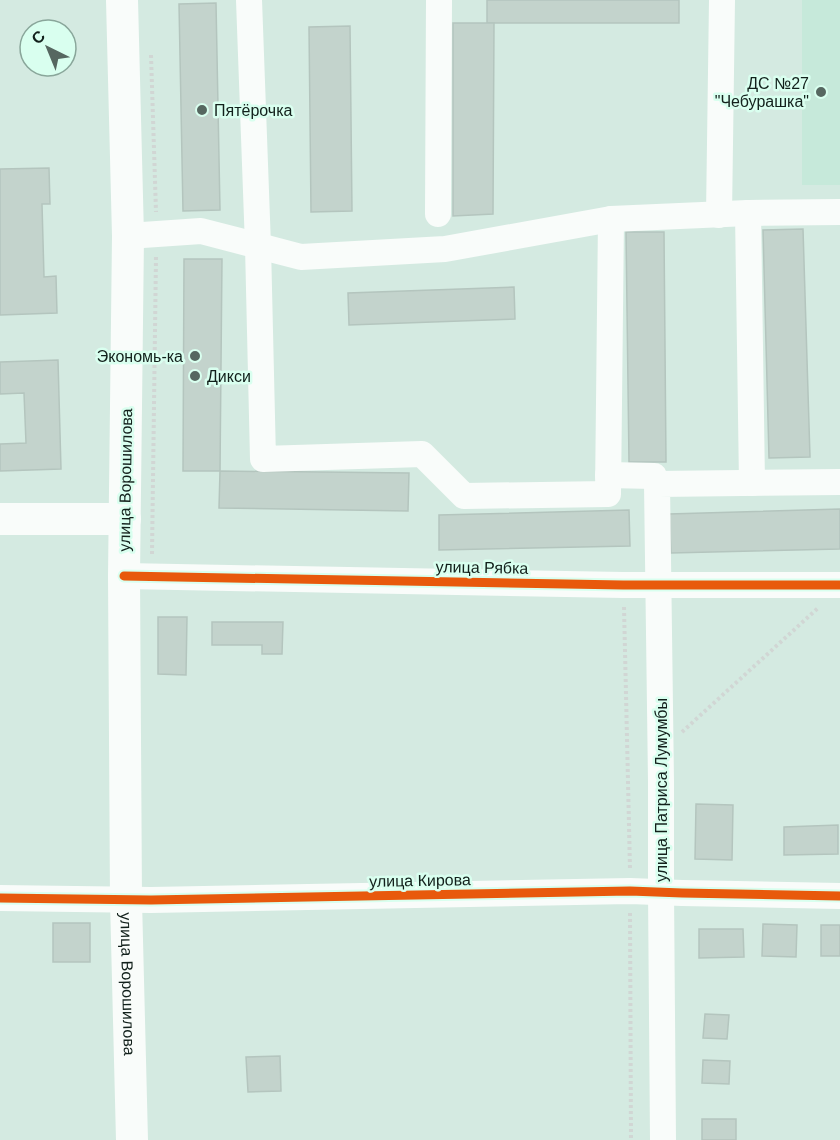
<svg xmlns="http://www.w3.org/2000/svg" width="840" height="1140" font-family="Helvetica,sans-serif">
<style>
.built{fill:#c6e9da}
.building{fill:#c3d3cc;stroke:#b4c5be;stroke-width:1.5}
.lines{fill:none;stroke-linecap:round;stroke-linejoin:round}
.path{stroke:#d1d6d4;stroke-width:4;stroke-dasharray:3 3;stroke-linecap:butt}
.minor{stroke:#f9fcfa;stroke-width:26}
.major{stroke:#f9fcfa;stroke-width:32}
.cycleway-casing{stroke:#d9ffef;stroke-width:13}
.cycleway{stroke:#e8590c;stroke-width:9}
.poi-dot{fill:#566760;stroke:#d9ffef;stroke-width:2}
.labels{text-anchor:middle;stroke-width:5;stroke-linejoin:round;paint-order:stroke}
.poi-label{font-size:16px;fill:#12201b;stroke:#d9ffef;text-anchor:end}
.street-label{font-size:16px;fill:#12201b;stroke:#d9ffef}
</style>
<rect width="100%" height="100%" fill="#d4eae1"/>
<rect class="built" x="802" y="0" width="38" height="185"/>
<g class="building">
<rect x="487" y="0" width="192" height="23"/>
<path d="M216,3L220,210L183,211L179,4Z"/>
<path d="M453,23H494L493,214L453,216Z"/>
<path d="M350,26L352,211L311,212L309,27Z"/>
<path d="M49,168L50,204H42L44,277L56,276L57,313L0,315V169Z"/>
<path d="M803,229L810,457L769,458L763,230Z"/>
<path d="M626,232H664L666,462H629Z"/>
<path d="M184,259H222L220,471H183Z"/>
<path d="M514,287L515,319L349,325L348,293Z"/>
<path d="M58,360L61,469L0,471V444L26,443L24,393L0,394V362Z"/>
<path d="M220,471L409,473L408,511L219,508Z"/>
<path d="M840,509V549L671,553L669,514Z"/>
<path d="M629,510L630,546L439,550V515Z"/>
<path d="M158,617H187L186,675L158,674Z"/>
<path d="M212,622H283L282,654H262V645H212Z"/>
<path d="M696,804L733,805L732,860L695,859Z"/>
<path d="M838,825V854L784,855V827Z"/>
<rect x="53" y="923" width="37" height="39"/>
<path d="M763,924L797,925L796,957L762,956Z"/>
<rect x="821" y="925" width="19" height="31"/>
<path d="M699,929H743L744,957L699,958Z"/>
<path d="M705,1014L729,1015L727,1039L703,1038Z"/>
<path d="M280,1056L281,1091L248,1092L246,1057Z"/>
<path d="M703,1060L730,1061L729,1084L702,1083Z"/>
<rect x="702" y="1119" width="34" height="21"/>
</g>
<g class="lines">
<g class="path">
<path d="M151,55L156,212"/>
<path d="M152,554L156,256"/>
<path d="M624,607L630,869"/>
<path d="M682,732L818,608"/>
<path d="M630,913L631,1140"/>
</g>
<g class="minor">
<path d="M249,0L258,246L263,459L422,454L464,496L608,494L611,219"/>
<path d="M748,213L752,483"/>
<path d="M438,214L439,0"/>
<path d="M719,215L722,0"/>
<path d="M128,236L201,231L301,257L445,249L611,219L748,213L840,212"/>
<path d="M608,475L654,476L657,484"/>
<path d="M124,576L623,585H840"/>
<path d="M0,898L151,900L630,891L682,893L840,896"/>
<path d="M663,1140L661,892V782L657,484L840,482"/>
</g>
<g class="major">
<path id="s1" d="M122,0L128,236L124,576L126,900L132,1140"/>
<path d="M0,519H125"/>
</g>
<g class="cycleway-casing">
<g id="cycleway">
<path d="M124,576L623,585H840"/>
<path d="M0,898L151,900L630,891L682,893L840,896"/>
</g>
</g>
<use href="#cycleway" class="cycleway"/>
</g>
<g class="poi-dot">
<circle cx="821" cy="92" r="6"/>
<circle cx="202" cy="110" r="6"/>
<circle cx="195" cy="356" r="6"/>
<circle cx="195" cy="376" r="6"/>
</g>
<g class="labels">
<g class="poi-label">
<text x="809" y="89">ДС №27<tspan x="809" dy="18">"Чебурашка"</tspan></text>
<text x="214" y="116" text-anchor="start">Пятёрочка</text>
<text x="183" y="362">Экономь-ка</text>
<text x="207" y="382" text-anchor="start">Дикси</text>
</g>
<g class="street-label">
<text transform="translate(125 480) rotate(-89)" y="6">улица Ворошилова</text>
<text transform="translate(482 567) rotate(1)" y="6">улица Рябка</text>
<text transform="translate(661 790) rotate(-90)" y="6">улица Патриса Лумумбы</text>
<text transform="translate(420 880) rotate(-1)" y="6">улица Кирова</text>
<text dy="6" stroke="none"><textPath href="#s1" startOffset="984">улица Ворошилова</textPath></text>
</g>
</g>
<g transform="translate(48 48) rotate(317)"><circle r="28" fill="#d9ffef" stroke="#89a69a" stroke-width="1.5"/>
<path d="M0-4.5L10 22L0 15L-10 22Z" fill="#566760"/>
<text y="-9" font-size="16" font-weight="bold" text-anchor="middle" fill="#12201b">С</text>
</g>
</svg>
